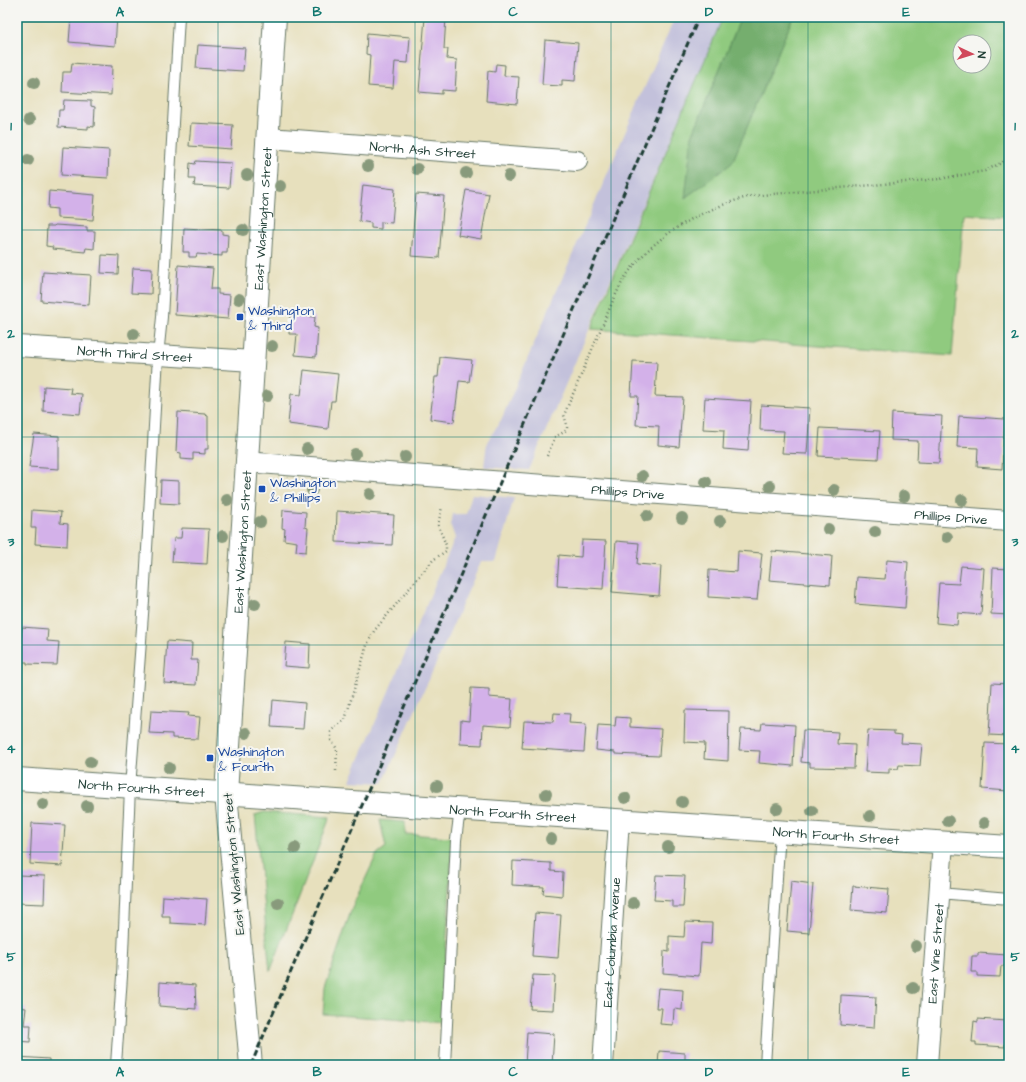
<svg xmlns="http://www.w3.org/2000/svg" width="1026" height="1082" font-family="'Architects Daughter',sans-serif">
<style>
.industrial{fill:#c3c1db}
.green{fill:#90ca7f;stroke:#58845a;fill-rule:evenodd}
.forest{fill:#74ae6e;stroke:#4a7651}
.building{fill:#d3b1e9}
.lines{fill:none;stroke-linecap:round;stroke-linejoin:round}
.service-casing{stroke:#657664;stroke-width:12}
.minor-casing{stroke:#657664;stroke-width:22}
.tertiary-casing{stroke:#657664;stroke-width:24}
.path{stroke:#657664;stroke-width:2.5;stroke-dasharray:1 3;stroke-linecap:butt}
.service{stroke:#fff;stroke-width:10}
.minor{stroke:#fff;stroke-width:20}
.tertiary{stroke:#fff;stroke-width:22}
.rail{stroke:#1f3d34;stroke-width:3;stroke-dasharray:6 3;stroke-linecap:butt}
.tree{fill:#889a7c}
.grid{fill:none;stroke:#0f766e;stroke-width:1;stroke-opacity:0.55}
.transit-dot{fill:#1a4fb4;stroke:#f6f6f2;stroke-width:1.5}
.labels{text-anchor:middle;stroke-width:4;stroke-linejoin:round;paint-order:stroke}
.street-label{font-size:13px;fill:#1f3d34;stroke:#f6f6f2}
.transit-label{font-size:13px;fill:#164399;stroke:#f6f6f2;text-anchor:start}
.neatline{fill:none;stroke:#0f766e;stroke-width:1.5}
.grid-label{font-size:13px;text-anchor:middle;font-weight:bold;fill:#0f766e}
</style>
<rect width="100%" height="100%" fill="#f6f6f2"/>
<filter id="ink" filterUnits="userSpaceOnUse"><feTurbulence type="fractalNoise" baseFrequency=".025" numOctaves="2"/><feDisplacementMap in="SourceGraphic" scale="8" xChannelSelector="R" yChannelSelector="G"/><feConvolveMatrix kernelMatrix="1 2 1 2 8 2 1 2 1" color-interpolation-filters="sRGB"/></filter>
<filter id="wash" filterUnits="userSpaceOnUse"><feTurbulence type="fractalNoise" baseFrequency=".012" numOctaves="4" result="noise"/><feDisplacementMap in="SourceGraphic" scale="16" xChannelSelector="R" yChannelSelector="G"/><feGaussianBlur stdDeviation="0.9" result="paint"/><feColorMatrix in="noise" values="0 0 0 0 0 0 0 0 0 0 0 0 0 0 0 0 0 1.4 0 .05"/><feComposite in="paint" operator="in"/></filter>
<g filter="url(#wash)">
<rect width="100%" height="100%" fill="#e7e0bd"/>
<g class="industrial">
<path d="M675,17H723L529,470L484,467L487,442L501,420Z"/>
<path d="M472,494L514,498L496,562H481L383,783L350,781L455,538L450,524L453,514H466Z"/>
</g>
<g class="green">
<path d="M637,17H675L674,21Z"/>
<path d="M723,17H1009V217L964,214L952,356L591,329ZM960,42H984V66H960Z"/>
<path d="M264,812L330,817L270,972L255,815Z"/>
<path d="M380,820L405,822V834L452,837C451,899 443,960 444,1023L323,1014L325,988L353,905L377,854L386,847Z"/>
</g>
<path class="forest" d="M741,17H793L732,163L685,198L692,136Z"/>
<g id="blocks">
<g class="building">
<path d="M71,17H117L115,46L69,42Z"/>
<path d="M425,17H446L444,49H448L447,59L457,60L455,91L442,90V94L419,92Z"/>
<path d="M367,33L410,37L408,63L395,62L393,88L368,86L370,55L366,54Z"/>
<path d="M545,40L578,43L575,81L562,80V86L542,85Z"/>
<path d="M198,45L245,48L243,71L196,68Z"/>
<path d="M72,63L112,66L111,95L62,92L63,72H71Z"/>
<path d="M496,64L505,65L504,76L519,77L517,104L486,101L488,71L495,72Z"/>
<path d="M64,100L91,101V106L95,107L94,127L88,126V129L58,127L59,110H63Z"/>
<path d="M191,123L233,125L231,149L189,146Z"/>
<path d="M63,147L109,150L108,178L61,175Z"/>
<path d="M196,161L231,163L229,188L194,186L195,179H189L190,163L195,164Z"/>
<path d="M363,185L395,189L392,223L381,222V229L371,228V223L359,221Z"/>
<path d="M466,190L489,194L481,239L458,235Z"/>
<path d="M49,191L95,195L93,220L57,218V209L48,208Z"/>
<path d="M416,194L444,196L439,258L411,256Z"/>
<path d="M55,225L87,227V231H95L94,249L86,248L85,252L52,249L53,247L46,246L47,226H54Z"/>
<path d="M184,228L222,230V234L228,235L227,253H222V256L197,254L196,257H189V252H183Z"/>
<path d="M102,255L119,256L118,274L101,273Z"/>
<path d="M178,265L213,268L211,289H218V294L230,295L228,319L175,315Z"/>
<path d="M133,268L152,269L151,294L131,293Z"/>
<path d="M43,272L91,275L89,305L41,301Z"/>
<path d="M290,315L315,317L314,327L318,328L316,357L295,355L297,334H289Z"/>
<path d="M440,357L472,360L469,382L459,381L454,422L430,419L435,377H438Z"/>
<path d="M633,361L657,362L655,396L683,397L679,447L658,445L659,426L636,425L638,396H631Z"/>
<path d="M304,370L338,374L335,401H331L328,429L288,424L291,394L301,395Z"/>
<path d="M44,386L71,388L70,393L82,394L80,414L43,411Z"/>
<path d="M705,398L751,401L748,451L723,449L724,430L703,429Z"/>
<path d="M761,405L810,408L807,454L782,453L784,431L760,430Z"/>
<path d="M178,412L205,414V415L208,416V449H205V454L193,453V460L181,459V453L176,452Z"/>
<path d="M892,413L942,416L939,463L917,462L918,441L891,440Z"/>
<path d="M959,416L1005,419L1002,469L977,467L978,448L957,447Z"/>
<path d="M820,428L880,431L878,459L818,456Z"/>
<path d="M34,434L59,436V469L29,467Z"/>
<path d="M161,480L179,481V504L160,503Z"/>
<path d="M32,510L61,512L60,523L68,524L67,546L35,544L36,528H31Z"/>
<path d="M283,510L306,512L305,527L308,528L306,552L296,551L297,542L284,540L285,529L282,528Z"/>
<path d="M337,511L394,515L392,545L336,542Z"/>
<path d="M182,528L209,529L207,564L172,562L174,538H181Z"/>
<path d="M582,540L606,541L603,589L557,586L559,555L581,557Z"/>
<path d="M616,541L639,543L637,564L661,566L659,596L612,592Z"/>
<path d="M738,551L762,553L757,600L708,597L709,570L737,572Z"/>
<path d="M772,551L832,556L830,585L769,580Z"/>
<path d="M887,560L908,562L905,608L855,604L857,577L885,579Z"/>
<path d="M961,566L984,568L981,615L958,613L957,625L936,623L939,583L959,584Z"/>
<path d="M993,568L1009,569V615L991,614Z"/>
<path d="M22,627L48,629L47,641L59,642L57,665L27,664V662H19Z"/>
<path d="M167,641L192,643L191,660H198L196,685L164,683Z"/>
<path d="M286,642L310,644L309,668L284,666Z"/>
<path d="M992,683L1009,684V736L989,735Z"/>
<path d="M471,688L489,689V697L512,699L510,727L483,725L482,745L460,744L461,720L469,721Z"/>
<path d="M273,700L305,703L303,729L271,727Z"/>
<path d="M685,710L729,711L728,761L704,759L705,743L684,742Z"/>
<path d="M151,711L189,713L188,716L200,717L198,739L172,738V734L149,733Z"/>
<path d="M554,713L570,714L569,723L586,724L584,752L522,748L524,721L553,722Z"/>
<path d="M616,717L630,718V727L661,729L659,756L615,754V752L596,750L598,725L615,726Z"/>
<path d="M762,723L795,725L793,766L759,763L760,751L739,750L741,729L761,730Z"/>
<path d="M803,730L838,732L837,744L855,745L854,768L810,767V763L801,762Z"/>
<path d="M868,730L894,731V734L902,735L901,743L922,744L920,766L899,765L898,769L889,768V773L865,772Z"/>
<path d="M985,743L1009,744V791L982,789Z"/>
<path d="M32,823L65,825L62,866L30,864Z"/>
<path d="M513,861L551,863V871L563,872L562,896L543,894L544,887L512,885Z"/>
<path d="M17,875L45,876L44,904L17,903Z"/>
<path d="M656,875L685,876L683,907H672V901L654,900Z"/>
<path d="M791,881L813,884L809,933L787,931Z"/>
<path d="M853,886L889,889L887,913L851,910Z"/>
<path d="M163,896L207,899L205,925L170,923V916H162Z"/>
<path d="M535,913L561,915L558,958L532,956Z"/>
<path d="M685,922L712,923L711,944L701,943L699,976L663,973L664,951L669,952V936L684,937Z"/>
<path d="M978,953L1007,955L1006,966H1001L1000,977L977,976V972H971L972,956H978Z"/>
<path d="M533,975L555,976L553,1010L530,1009Z"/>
<path d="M160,982L195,985L196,1009L159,1006Z"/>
<path d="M658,988L683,990L682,1010L674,1009L673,1025L660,1024L662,1008H656Z"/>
<path d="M841,995L876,997L874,1028L840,1025Z"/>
<path d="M17,1007L26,1008L24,1025H31L30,1042L17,1041Z"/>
<path d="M978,1019L1007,1021L1009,1019V1044H1005V1047L976,1045V1042H972L974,1021L978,1022Z"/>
<path d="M527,1032L554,1034L552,1065H525Z"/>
<path d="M659,1051L685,1053V1060H692L691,1065H658Z"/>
<path d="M17,1057L49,1059V1065H17Z"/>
</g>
</g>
</g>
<g filter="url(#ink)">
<use href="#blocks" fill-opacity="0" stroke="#657664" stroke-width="1"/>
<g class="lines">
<g class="service-casing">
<g id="service">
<path d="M939,893L1009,899"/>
<path d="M116,1065L122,976L130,788L144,601L158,356L162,317L179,17"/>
<path d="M445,1065L456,840L460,809"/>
<path d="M765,1065L780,831"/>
</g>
</g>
<g class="minor-casing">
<g id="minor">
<path id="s1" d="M268,138L577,161"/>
<path id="s2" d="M17,346L253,361"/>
<path id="s3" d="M246,462L1009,521"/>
<path id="s4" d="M603,1065L619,820"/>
<path id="s5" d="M927,1065L943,842"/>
</g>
</g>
<g class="tertiary-casing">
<g id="tertiary">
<path id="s6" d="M17,779L1009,847"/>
<path id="s7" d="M251,1065L226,794L275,17"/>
</g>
</g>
<g class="path">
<path d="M547,456L555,437C569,429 569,431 564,415C576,387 588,359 600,331C608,313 615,293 626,276C655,234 702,209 751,196L939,179L985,171L1009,159"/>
<path d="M336,771L337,749L331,740V732L335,727L345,720L367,645L374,631L433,560L446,551V545L438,525L442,507"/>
</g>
<use href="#service" class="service"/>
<use href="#minor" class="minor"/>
<use href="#tertiary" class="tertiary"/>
<path class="rail" d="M251,1065L699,17"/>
</g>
<g class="tree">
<circle cx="34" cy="83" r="6"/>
<circle cx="29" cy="120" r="6"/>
<circle cx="28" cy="160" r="6"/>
<circle cx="368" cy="166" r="6"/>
<circle cx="417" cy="169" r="6"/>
<circle cx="466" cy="173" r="6"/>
<circle cx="247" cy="175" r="6"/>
<circle cx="509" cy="176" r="6"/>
<circle cx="280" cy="186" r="6"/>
<circle cx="243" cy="230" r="6"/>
<circle cx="239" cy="299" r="6"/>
<circle cx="134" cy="334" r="6"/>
<circle cx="272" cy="346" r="6"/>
<circle cx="267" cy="396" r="6"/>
<circle cx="307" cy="449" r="6"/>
<circle cx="355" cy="454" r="6"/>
<circle cx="405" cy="457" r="6"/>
<circle cx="642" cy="476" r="6"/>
<circle cx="706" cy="482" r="6"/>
<circle cx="770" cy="486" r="6"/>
<circle cx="312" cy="490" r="6"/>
<circle cx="834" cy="490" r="6"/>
<circle cx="370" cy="494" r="6"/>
<circle cx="904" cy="496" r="6"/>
<circle cx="227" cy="500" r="6"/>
<circle cx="962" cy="500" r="6"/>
<circle cx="647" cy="516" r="6"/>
<circle cx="682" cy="518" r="6"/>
<circle cx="720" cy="521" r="6"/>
<circle cx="260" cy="522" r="6"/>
<circle cx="828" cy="529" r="6"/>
<circle cx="875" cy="532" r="6"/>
<circle cx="223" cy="536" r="6"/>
<circle cx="947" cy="537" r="6"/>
<circle cx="255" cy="604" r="6"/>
<circle cx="246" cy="733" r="6"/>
<circle cx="90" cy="762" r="6"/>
<circle cx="169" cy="768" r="6"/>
<circle cx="437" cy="786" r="6"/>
<circle cx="546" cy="794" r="6"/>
<circle cx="625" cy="798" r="6"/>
<circle cx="682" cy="802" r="6"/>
<circle cx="43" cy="804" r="6"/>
<circle cx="87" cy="806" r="6"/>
<circle cx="777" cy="809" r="6"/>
<circle cx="812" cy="811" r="6"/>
<circle cx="870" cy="816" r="6"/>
<circle cx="948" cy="821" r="6"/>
<circle cx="984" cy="823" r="6"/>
<circle cx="551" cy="839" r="6"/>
<circle cx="668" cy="847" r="6"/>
<circle cx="295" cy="848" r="6"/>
<circle cx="278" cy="903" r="6"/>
<circle cx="633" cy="903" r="6"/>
<circle cx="916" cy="946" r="6"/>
<circle cx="913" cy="988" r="6"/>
</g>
</g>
<path class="grid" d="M218,17V1065M415,17V1065M611,17V1065M808,17V1065M17,230H1009M17,437H1009M17,645H1009M17,852H1009"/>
<g class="transit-dot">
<rect x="236" y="313" width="8" height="8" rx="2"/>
<rect x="258" y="485" width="8" height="8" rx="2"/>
<rect x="206" y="754" width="8" height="8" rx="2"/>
</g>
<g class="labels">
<g class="street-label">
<text dy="5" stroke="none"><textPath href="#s1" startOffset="155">North Ash Street</textPath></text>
<text dy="5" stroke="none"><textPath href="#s7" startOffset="849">East Washington Street</textPath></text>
<text dy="5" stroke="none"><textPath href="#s2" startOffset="118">North Third Street</textPath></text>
<text dy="5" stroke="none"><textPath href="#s3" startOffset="383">Phillips Drive</textPath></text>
<text dy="5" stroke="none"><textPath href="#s3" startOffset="707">Phillips Drive</textPath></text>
<text dy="5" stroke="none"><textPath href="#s7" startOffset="525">East Washington Street</textPath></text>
<text dy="5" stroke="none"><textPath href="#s6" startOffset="125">North Fourth Street</textPath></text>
<text dy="5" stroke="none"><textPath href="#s6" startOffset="497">North Fourth Street</textPath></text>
<text dy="5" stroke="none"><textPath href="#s6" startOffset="821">North Fourth Street</textPath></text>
<text transform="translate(233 864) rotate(-95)" y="5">East Washington Street</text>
<text dy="5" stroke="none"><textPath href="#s4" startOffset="123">East Columbia Avenue</textPath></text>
<text dy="5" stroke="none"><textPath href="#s5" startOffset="112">East Vine Street</textPath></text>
</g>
<g class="transit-label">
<text x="248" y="315">Washington<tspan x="248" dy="15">&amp; Third</tspan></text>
<text x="270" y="487">Washington<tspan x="270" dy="15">&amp; Phillips</tspan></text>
<text x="218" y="756">Washington<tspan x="218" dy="15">&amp; Fourth</tspan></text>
</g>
</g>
<rect width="1026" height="1082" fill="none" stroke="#f6f6f2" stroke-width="44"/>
<g transform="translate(972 54) rotate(94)"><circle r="19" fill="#f6f6f2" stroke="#a0aca6"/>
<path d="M0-3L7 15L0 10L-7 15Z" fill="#d1495b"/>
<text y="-6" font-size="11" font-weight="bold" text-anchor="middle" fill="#1f3d34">N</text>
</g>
<rect x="22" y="22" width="982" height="1038" class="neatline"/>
<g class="grid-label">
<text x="120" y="16">A</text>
<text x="317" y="16">B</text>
<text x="513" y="16">C</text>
<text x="709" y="16">D</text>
<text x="906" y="16">E</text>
<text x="11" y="130">1</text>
<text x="1015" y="130">1</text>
<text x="11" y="338">2</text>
<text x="1015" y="338">2</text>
<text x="11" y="546">3</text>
<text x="1015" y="546">3</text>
<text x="11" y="753">4</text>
<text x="1015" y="753">4</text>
<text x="11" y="961">5</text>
<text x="1015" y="961">5</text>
<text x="120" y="1076">A</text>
<text x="317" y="1076">B</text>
<text x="513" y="1076">C</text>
<text x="709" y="1076">D</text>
<text x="906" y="1076">E</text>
</g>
</svg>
